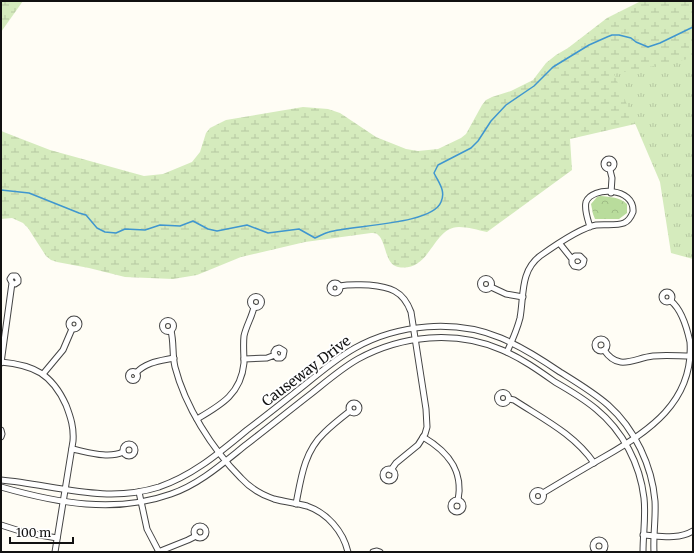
<svg xmlns="http://www.w3.org/2000/svg" width="694" height="553" font-family="Merriweather,serif">
<style>
.forest{fill:url(#forest-crowns)}
.wetland{fill:url(#wetland-marsh)}
.park{fill:url(#park-tufts)}
.lines{fill:none;stroke-linecap:round;stroke-linejoin:round}
.stream{stroke:#3f96cf;stroke-width:1.5}
.minor-casing{stroke:#444;stroke-width:7}
.minor{stroke:#fff;stroke-width:5}
.labels{text-anchor:middle;stroke-width:4;stroke-linejoin:round;paint-order:stroke}
.street-label{font-size:14px;fill:#111;stroke:#fff}
</style>
<defs>
<pattern id="forest-crowns" width="20" height="18" patternUnits="userSpaceOnUse"><rect width="20" height="18" fill="#b9dc9c"/><path d="M2 6a3 3 0 1 1 6 0M12 15a3 3 0 1 1 6 0" fill="none" stroke="#9ebc85"/></pattern>
<pattern id="wetland-marsh" width="20" height="14" patternUnits="userSpaceOnUse"><rect width="20" height="14" fill="#d5ebbd"/><path d="M1 5h8M5 5V1M11 12h8M15 12V8" fill="none" stroke="#b6c8a1"/></pattern>
<pattern id="park-tufts" width="24" height="20" patternUnits="userSpaceOnUse"><rect width="24" height="20" fill="#d5ebbd"/><path d="M3 7l-1-3M5 7V3M7 7l1-3M15 17l-1-3M17 17v-4M19 17l1-3" fill="none" stroke="#b6c8a1"/></pattern>
</defs>
<rect width="100%" height="100%" fill="#fffdf5"/>
<path class="forest" d="M600,196C610,197 620,197 627,204V213L619,219H595L593,214L591,204L597,197Z"/>
<g class="wetland">
<path d="M1,1H23L1,32Z"/>
<path d="M641,1H693V159L635,124L570,139L572,170L487,232C478,230 468,227 459,227C432,227 431,273 398,267C384,264 387,241 377,234C376,233 373,233 371,233L305,242L241,257L197,275L173,279L125,277L89,268L57,262L51,260L46,256L28,228L23,223L12,218L1,219V131L50,150L144,176L163,174L192,162L200,152L206,133L210,128L226,120L303,107L328,109L340,113L376,137L406,149L418,151L438,149L461,138L466,134L482,105L486,100L492,97L511,91L533,80L546,63L556,55L568,48L607,18Z"/>
</g>
<path class="park" d="M693,58V259L671,253L660,182L614,74Z"/>
<g class="lines">
<path class="stream" d="M1,190L29,193L79,213L86,215L97,228L105,232L116,233L125,229L145,230L160,225L180,226L193,221L208,229L217,231L247,225L268,233L299,229L315,238C320,236 324,233 329,232C351,225 432,225 441,202C446,191 439,183 434,173L438,165L471,148L478,141L491,121L506,105L534,86L553,67L589,45L607,37L612,35H619L631,38L636,42L648,47L660,43L693,27"/>
<g class="minor-casing">
<g id="minor">
<circle cx="609" cy="164" r="5"/>
<path d="M610,170L612,178L611,193"/>
<path d="M560,244L572,259V263L574,266L579,267L583,264L584,260L580,256H575L572,259"/>
<circle cx="486" cy="284" r="5.5"/>
<circle cx="335" cy="288" r="5"/>
<path d="M340,286C350,284 358,285 369,285C389,287 403,290 411,312L426,409L427,427L425,434L418,445L396,463L391,470"/>
<path d="M491,287L506,294L523,297"/>
<circle cx="667" cy="297" r="5"/>
<circle cx="256" cy="302" r="5.5"/>
<circle cx="74" cy="324" r="5"/>
<circle cx="168" cy="326" r="5.5"/>
<path d="M171,331C174,342 172,355 175,367C185,406 212,449 241,478C250,488 262,495 274,499C285,502 296,503 307,506C327,513 343,531 348,552"/>
<circle cx="601" cy="345" r="6"/>
<path d="M604,350C619,372 634,358 653,356C666,355 679,356 691,356"/>
<path d="M507,352C512,341 517,330 520,318C524,296 520,271 540,256C554,246 580,228 596,225C605,224 616,226 624,223C629,221 631,217 633,212C635,187 592,186 586,202C584,210 588,220 590,227"/>
<path d="M244,359L267,358L275,355L277,358H281L283,356L284,351L279,348L276,349L274,352L275,355"/>
<path d="M1,362C34,365 52,374 66,405C71,418 74,428 73,441L55,552"/>
<path d="M1,363L12,283L10,279L12,276H16L18,279V282L15,284L12,283"/>
<circle cx="133" cy="376" r="4.5"/>
<path d="M136,373C146,362 160,361 174,358"/>
<path d="M43,374L63,350L72,329"/>
<circle cx="503" cy="398" r="5.5"/>
<path d="M509,399L514,400C543,419 574,434 594,463"/>
<circle cx="354" cy="408" r="5"/>
<path d="M197,419C221,405 241,394 244,363C244,354 243,345 244,336C246,326 252,317 254,307"/>
<path d="M1,430L2,434L1,437"/>
<path d="M423,437C447,451 464,470 458,500"/>
<circle cx="129" cy="450" r="6"/>
<path d="M72,449C88,452 108,459 123,452"/>
<circle cx="389" cy="475" r="6"/>
<path d="M1,480C55,485 105,504 159,487C194,475 220,452 247,430C267,415 287,399 307,383C322,371 337,358 355,348C398,324 455,319 501,338C522,347 541,359 560,372C576,382 593,392 608,405C635,429 652,466 655,501C656,518 653,535 654,552"/>
<path d="M1,487C57,503 115,514 171,494C200,484 223,463 247,444C269,427 290,410 312,393C327,381 342,368 358,359C402,335 456,330 502,350C521,358 538,370 555,382C569,390 584,399 596,409C623,431 640,464 644,498C646,516 643,534 643,552"/>
<circle cx="538" cy="496" r="5.5"/>
<path d="M139,492L147,529L159,552"/>
<path d="M543,493C563,481 583,469 604,457C648,432 694,402 690,342C687,328 682,310 671,301"/>
<circle cx="457" cy="506" r="6"/>
<path d="M296,504C301,478 304,452 324,433C332,425 341,418 350,411"/>
<path d="M1,525L23,532L57,538"/>
<circle cx="200" cy="532" r="6"/>
<path d="M643,535C660,536 678,540 693,531"/>
<circle cx="599" cy="546" r="6"/>
<path d="M158,552L188,540L196,536"/>
<path d="M373,552L377,551L380,552"/>
</g>
</g>
<use href="#minor" class="minor"/>
</g>
<g class="labels">
<g class="street-label">
<text transform="translate(306 371) rotate(-37)" y="5">Causeway Drive</text>
</g>
</g>
<rect width="694" height="553" fill="none" stroke="#111111" stroke-width="4"/>
<path d="M10 537v6h63v-6" fill="none" stroke="#111111" stroke-width="2"/>
<text x="16" y="537" font-size="12" fill="#111111" stroke="#ffffff" stroke-width="3" paint-order="stroke">100 m</text>
</svg>
